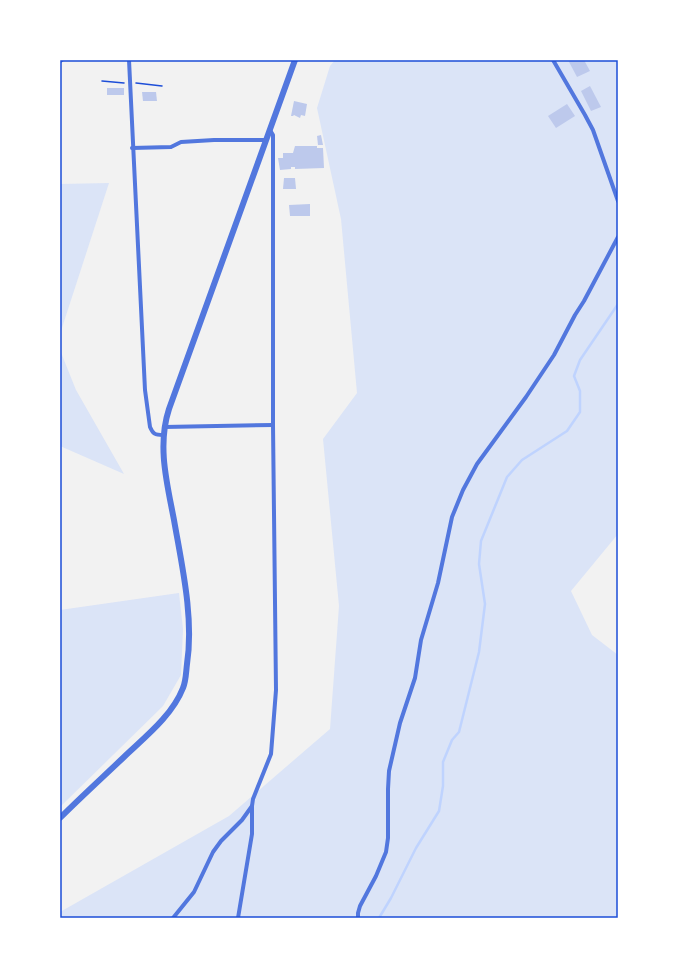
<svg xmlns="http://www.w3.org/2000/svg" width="678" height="978" font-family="'PT Sans Narrow',sans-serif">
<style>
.green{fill:#dbe4f7}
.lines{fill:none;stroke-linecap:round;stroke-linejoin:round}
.stream{stroke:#bfd3fe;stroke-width:2.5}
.building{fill:#bdc9ec}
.path{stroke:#1d4ed8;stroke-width:1.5}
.minor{stroke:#5277de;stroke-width:4}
.tertiary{stroke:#5277de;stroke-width:6}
.neatline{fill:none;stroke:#1d4ed8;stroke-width:1.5}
</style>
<rect width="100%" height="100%" fill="#f2f2f2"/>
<g class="green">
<path d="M335,60H618V534L571,591L592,635L618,655V918H60V912L229,816L330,729L339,606L323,439L357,393L341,219L317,108L330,66Z"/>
<path d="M109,183L60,334V184Z"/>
<path d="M60,350L76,390L124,474L60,446Z"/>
<path d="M179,593L183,629L181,675L163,706L60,807V610Z"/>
</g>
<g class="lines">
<path class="stream" d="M379,918L391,898L416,848L439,811L443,786V762L452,740L459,732L479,652L485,604L479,564L481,541L507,477L522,460L567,431L580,412V391L574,376L580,360L618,304"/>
</g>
<g class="building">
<path d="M568,60H584L590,71L577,77Z"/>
<path d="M590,86L601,107L591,111L581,91Z"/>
<rect x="107" y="88" width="17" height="7"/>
<path d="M142,92H156L157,101H143Z"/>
<path d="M294,101L307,104L305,116L301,115L300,118L294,115L293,116H291Z"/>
<path d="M567,104L575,116L556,128L548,116Z"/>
<path d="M321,135L323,145H318L317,136Z"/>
<path d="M295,146H317V148H323L324,168L295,169V167H291V169L280,170L278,158H283V153H293Z"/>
<path d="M284,178H295L296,189H283Z"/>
<path d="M310,204V216H290L289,205Z"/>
</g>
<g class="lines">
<g class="path">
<path d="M102,81L124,83"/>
<path d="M136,83L162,86"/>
</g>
<g class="minor">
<path d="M129,60L145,390L150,427C153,434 155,435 163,435"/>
<path d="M553,60L585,115L593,130L618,201"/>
<path d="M60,61L62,60"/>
<path d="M132,148L171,147L181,142L214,140H266"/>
<path d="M164,427L273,425"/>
<path d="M173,918L194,892L213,852L221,841L242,820L252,806"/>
<path d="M238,918L252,834V806L253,799L271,754L276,690L273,425V135L270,130"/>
<path d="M358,918V913L360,906L376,876L386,852L388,838V789L389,771L400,723L415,678L421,640L438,583L452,517L463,490L477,464L526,397L554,355L575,315L584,301L618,237"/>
</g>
<path class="tertiary" d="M60,818C81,797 103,777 124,757C145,737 172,716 183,688C186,681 186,672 187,664C194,618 182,566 174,520C167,483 157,446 169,409L295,60"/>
</g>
<rect width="678" height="978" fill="none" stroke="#ffffff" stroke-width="122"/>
<rect x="61" y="61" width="556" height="856" class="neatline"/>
</svg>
